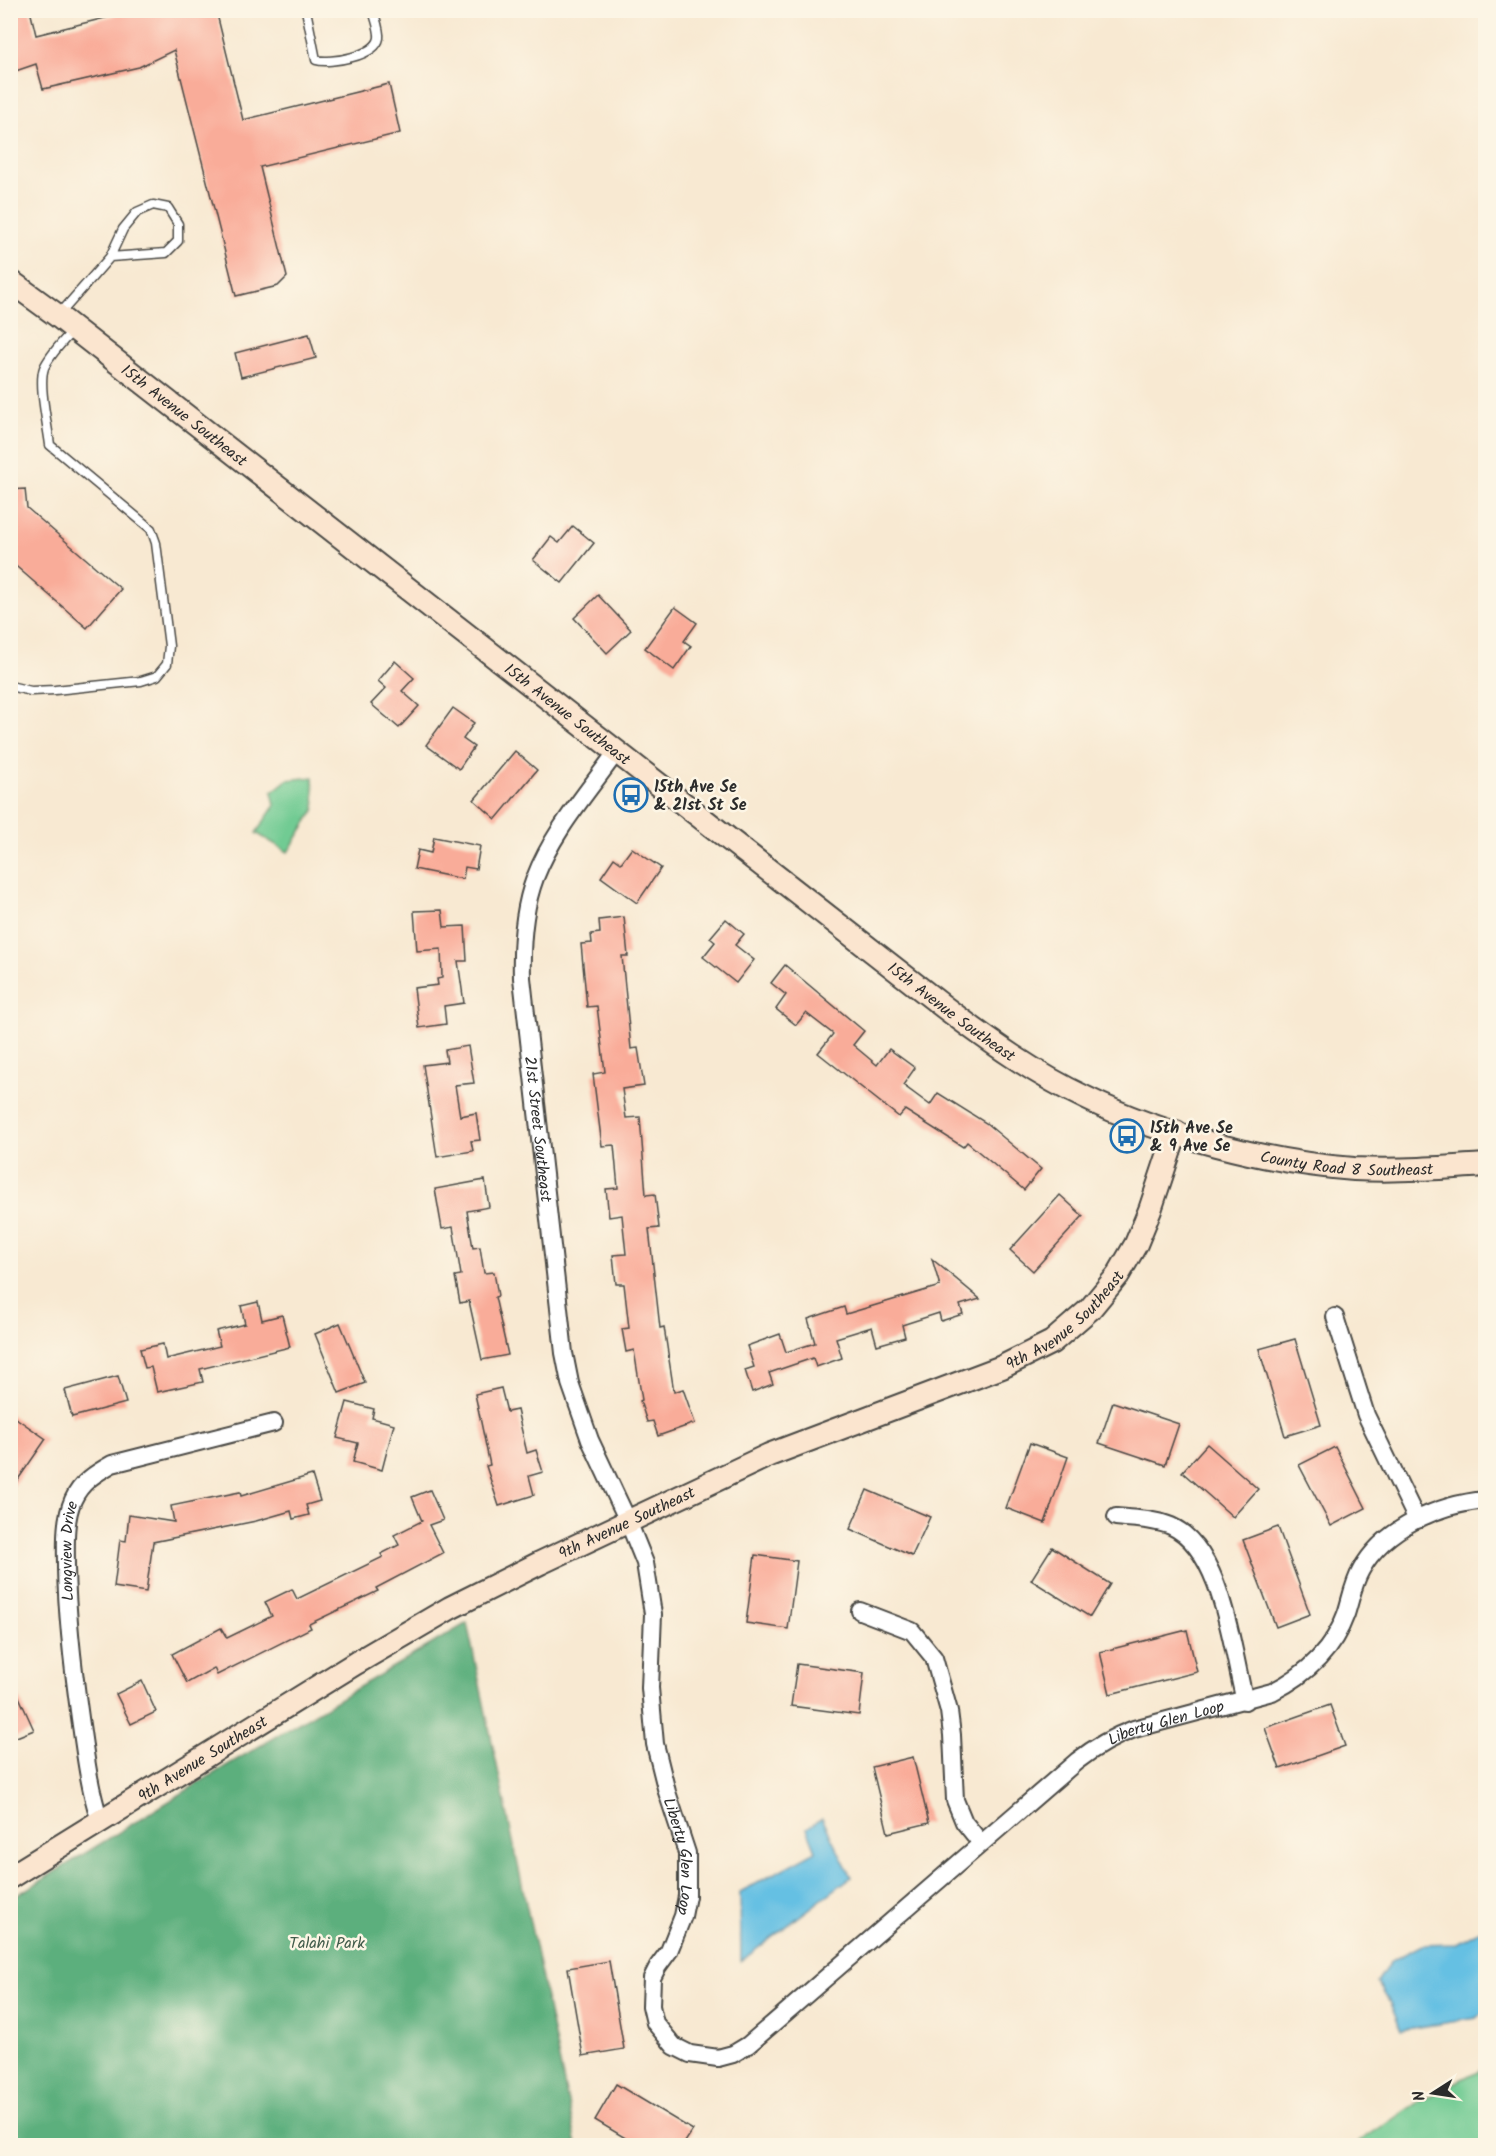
<svg xmlns="http://www.w3.org/2000/svg" width="1496" height="2156" font-family="Kalam,sans-serif">
<style>
.green{fill:#71cb93;stroke:#4e7b5f;stroke-width:1.5}
.forest{fill:#5caf7d;stroke:#446d54;stroke-width:1.5}
.water{fill:#65c0e3;stroke:#487687;stroke-width:1.5}
.building{fill:#f9ac99}
.lines{fill:none;stroke-linecap:round;stroke-linejoin:round}
.lane-casing{stroke:#4a4844;stroke-width:11}
.street-casing{stroke:#4a4844;stroke-width:20}
.secondary-casing{stroke:#4a4844;stroke-width:26}
.lane{stroke:#fff;stroke-width:8}
.street{stroke:#fff;stroke-width:16}
.secondary{stroke:#fbe5cf;stroke-width:22}
.labels{text-anchor:middle;stroke-width:5;stroke-linejoin:round;paint-order:stroke}
.street-label{font-size:16px;fill:#2b2b2b;stroke:#fcf5e5}
.poi-label{font-size:16px;font-weight:bold;fill:#2b2b2b;stroke:#fcf5e5;text-anchor:start}
.park-label{font-size:16px;fill:#405b4a;stroke:#fcf5e5}
</style>
<rect width="100%" height="100%" fill="#fcf5e5"/>
<filter id="ink" filterUnits="userSpaceOnUse"><feTurbulence type="fractalNoise" baseFrequency=".0167" numOctaves="2"/><feDisplacementMap in="SourceGraphic" scale="12" xChannelSelector="R" yChannelSelector="G"/><feConvolveMatrix kernelMatrix="1 2 1 2 8 2 1 2 1" color-interpolation-filters="sRGB"/></filter>
<filter id="wash" filterUnits="userSpaceOnUse"><feTurbulence type="fractalNoise" baseFrequency=".008" numOctaves="4" result="noise"/><feDisplacementMap in="SourceGraphic" scale="24" xChannelSelector="R" yChannelSelector="G"/><feGaussianBlur stdDeviation="1.35" result="paint"/><feColorMatrix in="noise" values="0 0 0 0 0 0 0 0 0 0 0 0 0 0 0 0 0 1.4 0 .05"/><feComposite in="paint" operator="in"/></filter>
<g filter="url(#wash)">
<rect width="100%" height="100%" fill="#f8e9d2"/>
<g class="green">
<path d="M313,777L315,809L288,852L256,833L275,805L272,792L287,780Z"/>
<path d="M1485,2067V2145H1354L1420,2101Z"/>
</g>
<path class="forest" d="M467,1623L577,2145H11V1899L226,1766Z"/>
<g class="water">
<path d="M822,1818L851,1877L741,1961L740,1892L816,1851L807,1828Z"/>
<path d="M1485,1927V2011L1477,2018L1401,2030L1390,2003L1377,1982L1391,1961L1422,1945L1455,1944Z"/>
</g>
<g id="blocks">
<g class="building">
<path d="M10,10H30L36,35L137,10H216L243,120L389,84L400,133L260,167L287,277L278,286L236,296L174,50L139,67L43,89L36,64L10,73Z"/>
<path d="M309,334L316,358L241,377L235,353Z"/>
<path d="M25,489L27,508L121,589L87,628L10,561V490Z"/>
<path d="M573,526L594,543L562,583L533,560L551,537L559,543Z"/>
<path d="M598,595L631,630L607,653L574,618Z"/>
<path d="M675,607L697,623L684,641L691,646L674,670L645,648Z"/>
<path d="M395,661L414,678L402,691L419,706L399,728L371,704L386,688L378,681Z"/>
<path d="M453,708L474,723L463,739L474,747L459,769L426,745Z"/>
<path d="M515,751L537,770L496,819L474,800Z"/>
<path d="M434,837L480,846L476,869L465,867L463,879L414,869L418,850L431,853Z"/>
<path d="M632,848L661,868L637,903L601,877L614,858L621,863Z"/>
<path d="M442,910L444,927L465,926L467,961H458L464,1003L444,1006L446,1024L419,1028L414,988L438,985L437,979L442,978L441,949L417,951L414,911Z"/>
<path d="M624,917L628,956H622L631,1049L638,1048L644,1086L622,1089L626,1118L640,1117L646,1195L655,1194L659,1228L649,1229L660,1328L664,1327L674,1392L683,1389L695,1423L658,1436L653,1421L647,1422L640,1401L642,1400L634,1350L626,1352L622,1329L629,1328L624,1284H616L613,1255L626,1254L622,1215L609,1217L606,1189L618,1188L614,1145L602,1146L593,1074L605,1072L597,1006L587,1007L581,944L592,943L591,934L600,933L599,920Z"/>
<path d="M726,919L744,934L735,945L754,960L736,983L703,957L715,942L710,938Z"/>
<path d="M785,965L864,1031L853,1045L877,1065L889,1049L915,1068L903,1085L930,1105L938,1093L986,1123L1041,1169L1024,1190L967,1142L963,1147L905,1110L899,1117L818,1053L833,1034L806,1013L796,1025L776,1009L786,995L771,983Z"/>
<path d="M468,1046L474,1083L455,1085L460,1116L476,1113L480,1140L471,1141L473,1151L437,1157L423,1065L447,1062L445,1050Z"/>
<path d="M485,1180L489,1207L467,1211L473,1248L480,1247L484,1273L494,1272L498,1296L495,1297L508,1355L482,1360L469,1301L460,1303L455,1276L461,1275L453,1227L442,1229L435,1189Z"/>
<path d="M1060,1195L1083,1216L1033,1271L1010,1250Z"/>
<path d="M932,1259L980,1299L960,1305L963,1314L941,1321L939,1313L902,1325L905,1337L877,1345L872,1327L836,1338L842,1358L816,1367L813,1358L769,1373L773,1384L752,1392L745,1370L754,1367L747,1346L780,1334L786,1352L815,1343L808,1319L844,1307L846,1314L940,1286Z"/>
<path d="M258,1302L262,1320L282,1315L290,1347L200,1369L203,1382L157,1392L151,1367L145,1368L140,1349L163,1344L166,1359L220,1346L216,1331L245,1324L241,1306Z"/>
<path d="M340,1323L365,1383L339,1393L315,1334Z"/>
<path d="M1295,1339L1321,1425L1285,1436L1259,1349Z"/>
<path d="M118,1376L126,1403L72,1417L65,1390Z"/>
<path d="M501,1388L507,1412L517,1410L527,1453L536,1450L543,1472L529,1476L534,1495L499,1506L486,1466L490,1465L475,1394Z"/>
<path d="M347,1402L374,1409L372,1418L394,1424L382,1470L353,1462L358,1443L337,1438Z"/>
<path d="M1113,1402L1179,1424L1165,1465L1099,1443Z"/>
<path d="M10,1414L46,1439L10,1491Z"/>
<path d="M1030,1443L1068,1457L1045,1523L1006,1508Z"/>
<path d="M1207,1444L1258,1489L1233,1517L1182,1472Z"/>
<path d="M1335,1447L1366,1508L1331,1526L1299,1465Z"/>
<path d="M312,1475L320,1501L306,1505L309,1515L293,1519L291,1511L256,1521L153,1542L146,1592L114,1587L120,1540L126,1541L129,1515L174,1522L171,1506L240,1492L241,1496Z"/>
<path d="M430,1490L443,1520L429,1525L443,1553L376,1588L378,1591L309,1624L311,1628L217,1675L214,1668L187,1683L172,1654L221,1628L227,1638L272,1616L265,1602L292,1589L297,1599L383,1557L381,1554L399,1545L394,1535L422,1521L412,1497Z"/>
<path d="M867,1490L930,1517L912,1556L850,1529Z"/>
<path d="M1278,1527L1310,1614L1276,1627L1243,1540Z"/>
<path d="M1052,1547L1110,1584L1090,1617L1031,1580Z"/>
<path d="M755,1555L797,1561L788,1629L746,1623Z"/>
<path d="M1187,1630L1197,1672L1110,1694L1100,1652Z"/>
<path d="M797,1664L864,1673L859,1715L791,1706Z"/>
<path d="M10,1677L34,1730L14,1738L10,1730Z"/>
<path d="M142,1681L156,1712L131,1724L116,1694Z"/>
<path d="M1330,1705L1345,1746L1280,1769L1265,1728Z"/>
<path d="M913,1757L929,1823L888,1833L872,1767Z"/>
<path d="M609,1961L624,2049L583,2056L568,1968Z"/>
<path d="M616,2084L693,2130L683,2145H637L595,2120Z"/>
</g>
</g>
</g>
<g filter="url(#ink)">
<use href="#blocks" fill-opacity="0" stroke="#4a4844" stroke-width="1.5"/>
<g class="lines">
<g class="lane-casing">
<g id="lane">
<path d="M306,10L316,60C330,64 376,56 379,38C380,30 375,18 373,10"/>
<path d="M58,316L110,257L123,229L137,212L153,205L168,208L178,224V241L166,253L110,257"/>
<path d="M10,686L31,691L55,690L141,681L157,676L167,664L169,646L156,543L151,529L50,445C48,427 38,384 44,368C50,354 63,342 73,330"/>
</g>
</g>
<g class="street-casing">
<g id="street">
<path id="s1" d="M617,751C588,792 553,831 535,878C523,910 521,944 522,978L564,1353L570,1383L590,1440L628,1521L645,1563L653,1614L650,1688L655,1744L667,1792L687,1853V1896L683,1916L669,1951L658,1966L652,1978L651,2006L655,2023L674,2046L690,2054L718,2058L733,2054L748,2045L1077,1761C1095,1747 1112,1737 1134,1729L1272,1692C1306,1675 1333,1650 1346,1614C1351,1599 1353,1584 1361,1570C1384,1528 1439,1504 1486,1500"/>
<path d="M1335,1317L1366,1415L1417,1520"/>
<path d="M1116,1517C1133,1519 1155,1519 1171,1526C1223,1549 1232,1652 1245,1701"/>
<path d="M860,1611L912,1631L934,1658L949,1711L952,1735L955,1800L964,1822L981,1843"/>
<path id="s2" d="M100,1821C89,1787 85,1753 80,1718C73,1668 67,1619 66,1568C66,1547 64,1520 73,1500C81,1482 96,1473 112,1464L274,1423"/>
</g>
</g>
<g class="secondary-casing">
<g id="secondary">
<path id="s3" d="M10,281L58,316L944,1007C989,1041 1035,1074 1086,1098C1161,1135 1270,1163 1354,1169C1398,1171 1442,1168 1486,1165"/>
<path id="s4" d="M10,1877L356,1663L450,1608L540,1563L769,1455L1002,1367L1052,1342L1090,1309L1118,1275L1136,1244L1150,1210L1176,1132"/>
</g>
</g>
<use href="#lane" class="lane"/>
<use href="#street" class="street"/>
<use href="#secondary" class="secondary"/>
</g>
</g>
<defs>
<g id="bus-ring" transform="scale(1.725)"><circle r="9.5" fill="#fcf5e5" stroke="#1f6fb2" stroke-width="1.5"/><path d="M-5-6H5V4H4V6H2V4H-2V6H-4V4H-5ZM-3.5-4V0h7V-4ZM-3.5 1.2v1.5H-2V1.2ZM2 1.2v1.5H3.5V1.2Z" fill="#1f6fb2"/></g>
</defs>
<g fill-rule="evenodd">
<use href="#bus-ring" x="631" y="795"/>
<use href="#bus-ring" x="1127" y="1136"/>
</g>
<g class="labels">
<g class="street-label">
<text dy="6" stroke="none"><textPath href="#s3" startOffset="220">15th Avenue Southeast</textPath></text>
<text dy="6" stroke="none"><textPath href="#s3" startOffset="706">15th Avenue Southeast</textPath></text>
<text dy="6" stroke="none"><textPath href="#s3" startOffset="1192">15th Avenue Southeast</textPath></text>
<text dy="6" stroke="none"><textPath href="#s1" startOffset="405">21st Street Southeast</textPath></text>
<text dy="6" stroke="none"><textPath href="#s3" startOffset="1623">County Road 8 Southeast</textPath></text>
<text dy="6" stroke="none"><textPath href="#s4" startOffset="1198">9th Avenue Southeast</textPath></text>
<text dy="6" stroke="none"><textPath href="#s4" startOffset="712">9th Avenue Southeast</textPath></text>
<text dy="6" stroke="none"><textPath href="#s2" startOffset="273">Longview Drive</textPath></text>
<text dy="6" stroke="none"><textPath href="#s1" startOffset="1972">Liberty Glen Loop</textPath></text>
<text dy="6" stroke="none"><textPath href="#s4" startOffset="226">9th Avenue Southeast</textPath></text>
<text dy="6" stroke="none"><textPath href="#s1" startOffset="1154">Liberty Glen Loop</textPath></text>
</g>
<g class="poi-label">
<text x="654" y="792">15th Ave Se<tspan x="654" dy="18">&amp; 21st St Se</tspan></text>
<text x="1150" y="1133">15th Ave Se<tspan x="1150" dy="18">&amp; 9 Ave Se</tspan></text>
</g>
<g class="park-label">
<text x="327" y="1948">Talahi Park</text>
</g>
</g>
<rect width="1496" height="2156" fill="none" stroke="#fcf5e5" stroke-width="36"/>
<g transform="translate(1433 2093) rotate(258)" stroke="#fcf5e5" stroke-width="4.5" paint-order="stroke">
<path d="M0-4.5L10 22L0 15L-10 22Z" fill="#2b2b2b"/>
<text y="-9" font-size="16" font-weight="bold" text-anchor="middle" fill="#2b2b2b">N</text>
</g>
</svg>
